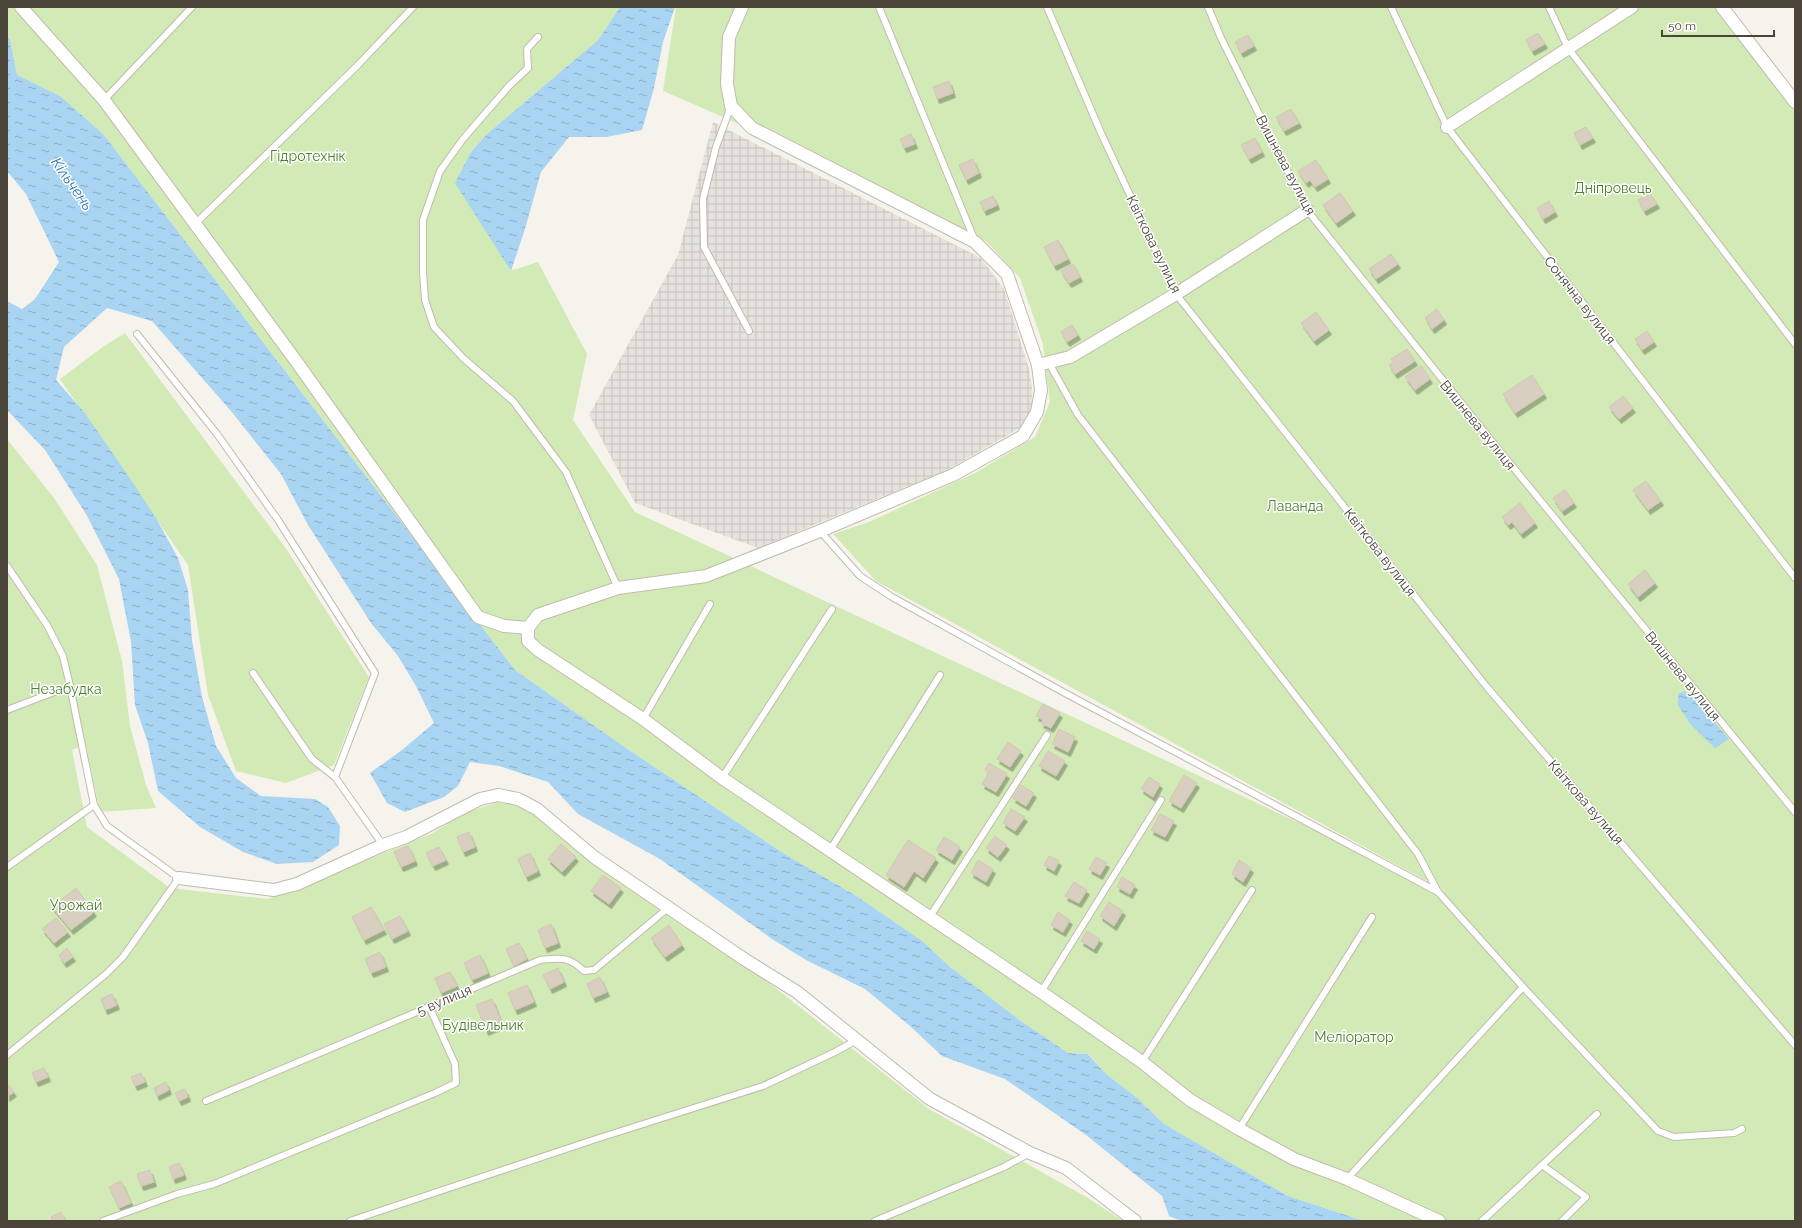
<svg xmlns="http://www.w3.org/2000/svg" width="1802" height="1228" font-family="Raleway,sans-serif">
<style>
.industrial{fill:url(#industrial-grid)}
.green{fill:#d2eab5}
.water{fill:url(#water-ripples)}
.building{fill:#d8cfc1;stroke:#d3c7b4;filter:url(#shadow)}
.lines{fill:none;stroke-linecap:round;stroke-linejoin:round}
.service-casing{stroke:#c2bbae;stroke-width:8}
.minor-casing{stroke:#c2bbae;stroke-width:14}
.service{stroke:#fff;stroke-width:6}
.minor{stroke:#fff;stroke-width:12}
.labels{text-anchor:middle;stroke-width:3;stroke-linejoin:round;paint-order:stroke}
.park-label{font-size:14px;fill:#4a7f2a;stroke:#fff}
.street-label{font-size:14px;fill:#4b4439;stroke:#fff}
.water-label{font-size:15px;font-style:italic;fill:#2e7ab2;stroke:#fff}
</style>
<defs>
<pattern id="industrial-grid" width="8" height="8" patternUnits="userSpaceOnUse"><rect width="8" height="8" fill="#e6e2dd"/><path d="M0 4h8M4 0v8" fill="none" stroke="#c7c3be"/></pattern>
<pattern id="water-ripples" width="26" height="14" patternUnits="userSpaceOnUse"><rect width="26" height="14" fill="#a9d4f2"/><path d="M2 4q2-2 4 0t4 0M15 11q2-2 4 0t4 0" fill="none" stroke="#8caec5"/></pattern>
<filter id="shadow"><feDropShadow dx="2.5" dy="4.5" stdDeviation="0" flood-color="#0004"/></filter>
</defs>
<rect width="100%" height="100%" fill="#f6f3ec"/>
<path class="industrial" d="M713,122L981,258L1004,289L1028,365L1032,387V410L1020,428L947,470L758,548L635,503L589,415L678,255Z"/>
<g class="green">
<path d="M7,7H620L598,40L487,134L471,152L510,271L538,262L587,354L573,420L635,512L1447,892L876,581L833,534L869,522L975,473L1035,437L1050,402L1043,344L1020,278L987,242L841,168L663,91L676,7H1718L1795,105V1221H1364L1288,1196L1164,1124L1136,1097L1106,1074L1089,1054L1068,1053L1021,1021L950,967L921,941L858,897L783,853L626,748L515,670L103,134L60,96L17,75L10,39L7,36Z"/>
<path d="M125,333L285,547L369,677L334,765L286,783L236,771L208,695L188,565L60,379L104,346Z"/>
<path d="M7,439L54,498L97,565L122,661L130,726L146,785L156,808L100,812L86,745L72,750L87,827L170,888L268,899L431,834L465,813L504,800L536,815L759,975L929,1109L1088,1198L1123,1221H7Z"/>
</g>
<g class="water">
<path d="M620,7H675L663,42L654,88L642,130L606,137H569L541,172L525,229L511,271L455,183L471,152L487,134L598,40Z"/>
<path d="M7,36L10,39L17,75L60,96L103,134L515,670L626,748L783,853L858,897L922,941L950,967L1021,1021L1068,1053L1088,1054L1106,1074L1136,1097L1164,1124L1288,1196L1364,1221H1181L1169,1216L1162,1196L1086,1135L1005,1079L942,1056L910,1026L865,989L806,960L772,939L660,859L578,814L548,782L499,766L470,762L458,786L444,797L405,812L387,803L370,773L402,750L434,723L416,686L398,656L371,623L308,525L281,474L231,411L152,321L107,308L64,347L56,380L84,412L127,474L156,518L178,558L188,590L192,640L202,697L216,746L236,778L261,796L315,799L328,807L340,826L339,845L313,862L277,864L243,852L200,827L158,791L148,743L135,705L131,642L119,579L86,514L45,450L7,410V301L22,309L35,299L59,262L26,194L7,171Z"/>
<path d="M1684,691L1691,696L1729,739L1715,748L1691,725L1678,705V694Z"/>
</g>
<g class="building">
<path d="M1538,33L1545,44L1532,51L1526,40Z"/>
<path d="M1248,35L1254,46L1241,53L1235,42Z"/>
<path d="M949,81L953,93L937,99L933,87Z"/>
<path d="M1291,109L1299,123L1284,131L1276,117Z"/>
<path d="M1586,127L1593,138L1580,145L1574,133Z"/>
<path d="M911,134L915,144L904,148L900,139Z"/>
<path d="M1255,138L1262,152L1249,159L1241,145Z"/>
<path d="M973,159L979,173L966,180L959,165Z"/>
<path d="M1316,160L1328,179L1315,187L1310,180L1306,183L1298,171Z"/>
<path d="M1340,193L1353,211L1336,223L1323,205Z"/>
<path d="M1650,193L1657,204L1644,211L1638,200Z"/>
<path d="M993,196L997,205L984,211L980,202Z"/>
<path d="M1549,201L1555,212L1543,219L1537,208Z"/>
<path d="M1058,240L1068,259L1054,266L1044,247Z"/>
<path d="M1391,254L1398,264L1376,279L1369,269Z"/>
<path d="M1073,264L1080,277L1069,283L1061,271Z"/>
<path d="M1437,309L1444,320L1432,329L1425,318Z"/>
<path d="M1316,312L1329,330L1314,341L1301,323Z"/>
<path d="M1072,325L1078,335L1067,342L1061,332Z"/>
<path d="M1647,331L1654,342L1642,350L1635,339Z"/>
<path d="M1407,349L1415,361L1395,374L1389,365L1393,362L1391,359Z"/>
<path d="M1421,366L1430,379L1415,390L1405,377Z"/>
<path d="M1532,375L1544,394L1515,413L1503,394Z"/>
<path d="M1623,396L1633,408L1619,419L1609,407Z"/>
<path d="M1646,481L1661,501L1648,510L1633,490Z"/>
<path d="M1565,490L1574,503L1562,511L1553,498Z"/>
<path d="M1520,503L1535,523L1521,534L1512,522L1508,525L1502,517Z"/>
<path d="M1645,570L1655,583L1638,597L1628,584Z"/>
<path d="M1043,704L1060,713L1051,728L1041,723L1043,720L1036,716Z"/>
<path d="M1059,729L1075,737L1068,752L1052,744Z"/>
<path d="M1008,742L1021,751L1010,767L997,759Z"/>
<path d="M1048,751L1065,761L1056,776L1039,766Z"/>
<path d="M989,763L1007,774L996,792L982,784L989,772L985,770Z"/>
<path d="M1184,775L1197,783L1181,808L1169,801Z"/>
<path d="M1149,777L1160,784L1153,797L1141,789Z"/>
<path d="M1021,785L1034,793L1026,806L1013,798Z"/>
<path d="M1011,809L1025,817L1015,831L1003,823Z"/>
<path d="M1160,814L1174,821L1165,837L1151,830Z"/>
<path d="M469,832L475,847L463,852L457,837Z"/>
<path d="M995,836L1007,845L998,857L986,848Z"/>
<path d="M944,837L960,847L952,860L936,850Z"/>
<path d="M908,840L936,858L923,878L914,871L904,887L886,875Z"/>
<path d="M561,844L576,857L562,872L548,859Z"/>
<path d="M408,846L415,861L401,867L394,852Z"/>
<path d="M439,847L446,860L433,866L426,853Z"/>
<path d="M530,853L538,871L526,877L518,859Z"/>
<path d="M1049,856L1059,861L1054,871L1044,865Z"/>
<path d="M1096,857L1107,863L1100,875L1089,869Z"/>
<path d="M978,860L993,869L986,882L971,873Z"/>
<path d="M1239,860L1251,868L1243,882L1232,874Z"/>
<path d="M603,875L621,888L609,904L591,891Z"/>
<path d="M1122,877L1135,885L1130,894L1117,887Z"/>
<path d="M1074,882L1087,890L1079,903L1065,896Z"/>
<path d="M76,888L94,912L71,930L52,907Z"/>
<path d="M1109,902L1123,911L1114,926L1100,916Z"/>
<path d="M371,907L384,930L364,940L352,917Z"/>
<path d="M1058,912L1070,920L1063,932L1051,925Z"/>
<path d="M400,916L408,931L392,939L384,924Z"/>
<path d="M56,918L68,932L54,943L42,929Z"/>
<path d="M551,924L558,943L545,948L538,930Z"/>
<path d="M669,925L682,945L665,957L651,938Z"/>
<path d="M1087,931L1100,939L1094,949L1081,941Z"/>
<path d="M519,943L527,959L514,966L506,949Z"/>
<path d="M67,948L73,957L64,963L59,955Z"/>
<path d="M380,952L386,967L371,973L365,959Z"/>
<path d="M480,955L488,973L472,980L464,963Z"/>
<path d="M558,968L564,982L550,989L543,975Z"/>
<path d="M450,972L457,986L441,993L435,978Z"/>
<path d="M600,977L607,992L593,998L587,984Z"/>
<path d="M527,985L534,1002L515,1010L508,993Z"/>
<path d="M112,994L117,1005L105,1010L101,999Z"/>
<path d="M492,999L502,1024L486,1031L476,1005Z"/>
<path d="M44,1068L48,1077L36,1082L32,1073Z"/>
<path d="M141,1073L145,1082L135,1086L131,1077Z"/>
<path d="M166,1082L169,1090L157,1096L154,1088Z"/>
<path d="M7,1084L14,1092L7,1097Z"/>
<path d="M185,1089L188,1097L179,1101L175,1093Z"/>
<path d="M179,1163L184,1175L173,1179L169,1167Z"/>
<path d="M150,1170L154,1182L141,1186L137,1174Z"/>
<path d="M121,1181L131,1203L119,1208L109,1187Z"/>
<path d="M61,1212L66,1221H53L51,1217Z"/>
</g>
<g class="lines">
<g class="service-casing">
<g id="service">
<path d="M879,7L975,241"/>
<path d="M1047,7L1101,133L1176,294L1486,686L1795,1045"/>
<path d="M1208,7L1221,38L1307,210L1490,439L1795,812"/>
<path d="M1391,7L1447,127L1795,578"/>
<path d="M1549,7L1568,48L1795,344"/>
<path d="M538,37L527,49L528,68L509,86L463,139L440,171L423,220V272L425,300L434,327L463,358L513,401L566,472L618,588"/>
<path d="M104,100L192,7"/>
<path d="M731,106L716,147L703,199L704,247L749,331"/>
<path d="M195,224L358,65L413,7"/>
<path d="M137,334L217,434L278,520L375,673L335,777"/>
<path d="M1049,363L1078,415L1418,854L1438,892"/>
<path d="M820,531L860,576L892,597L1063,692L1438,892L1523,987L1658,1131L1674,1137L1734,1133L1742,1129"/>
<path d="M7,566L47,625L63,656L70,686L94,805L107,826L179,878L123,957L106,974L7,1055"/>
<path d="M253,673L312,759L335,777L383,845"/>
<path d="M7,710L70,686"/>
<path d="M643,719L710,604"/>
<path d="M722,778L832,609"/>
<path d="M830,850L940,675"/>
<path d="M7,867L94,805"/>
<path d="M929,918L1047,735"/>
<path d="M1041,992L1161,800"/>
<path d="M1142,1062L1252,890"/>
<path d="M206,1101L540,960C561,958 568,956 584,971L594,970L668,908"/>
<path d="M1239,1129L1372,917"/>
<path d="M1542,1165L1586,1197L1562,1221"/>
<path d="M1347,1179L1523,987"/>
<path d="M103,1221L177,1194L214,1184L435,1093L456,1083L455,1064L429,1006"/>
<path d="M350,1221L596,1139L763,1086L835,1052L855,1041"/>
<path d="M875,1221L1004,1167L1030,1153"/>
<path d="M1482,1221L1597,1114"/>
</g>
</g>
<g class="minor-casing">
<g id="minor">
<path d="M21,7L104,100L296,361L478,617L504,626L528,628"/>
<path d="M742,7L729,37L727,84L731,106L752,128L975,242L1007,274L1038,365L1041,390L1037,412L1023,436L953,475L820,531L706,576L618,588L538,615L528,628V641L538,650L643,719L722,778L1041,992L1142,1062L1190,1100L1239,1129L1294,1159L1347,1179L1439,1221"/>
<path d="M1722,7L1795,102"/>
<path d="M1447,127L1632,7"/>
<path d="M1038,365L1070,357L1176,294L1307,210"/>
<path d="M179,878L274,890L297,884L383,845L406,837L480,799L498,795L518,799L537,809L594,857L744,959L797,992L930,1099L1030,1153L1066,1168L1135,1221"/>
</g>
</g>
<use href="#service" class="service"/>
<use href="#minor" class="minor"/>
</g>
<g class="labels">
<g class="park-label">
<text x="308" y="161">Гідротехнік</text>
<text x="1613" y="193">Дніпровець</text>
<text x="1295" y="511">Лаванда</text>
<text x="66" y="694">Незабудка</text>
<text x="76" y="910">Урожай</text>
<text x="483" y="1030">Будівельник</text>
<text x="1354" y="1042">Меліоратор</text>
</g>
<g class="street-label">
<text transform="translate(1286 165) rotate(62)" y="5">Вишнева вулиця</text>
<text transform="translate(1154 244) rotate(64)" y="5">Квіткова вулиця</text>
<text transform="translate(1580 300) rotate(52)" y="5">Сонячна вулиця</text>
<text transform="translate(1478 425) rotate(51)" y="5">Вишнева вулиця</text>
<text transform="translate(1380 552) rotate(52)" y="5">Квіткова вулиця</text>
<text transform="translate(1683 676) rotate(51)" y="5">Вишнева вулиця</text>
<text transform="translate(1586 802) rotate(49)" y="5">Квіткова вулиця</text>
<text transform="translate(444 1000) rotate(-23)" y="5">5 вулиця</text>
</g>
<g class="water-label">
<text transform="translate(72 184) rotate(55)" y="5">Кільчень</text>
</g>
</g>
<rect width="1802" height="1228" fill="none" stroke="#4b4439" stroke-width="16"/>
<path d="M1662 30v6h112v-6" fill="none" stroke="#4b4439" stroke-width="2"/>
<text x="1668" y="30" font-size="12" fill="#4b4439" stroke="#ffffff" stroke-width="3" paint-order="stroke">50 m</text>
</svg>
